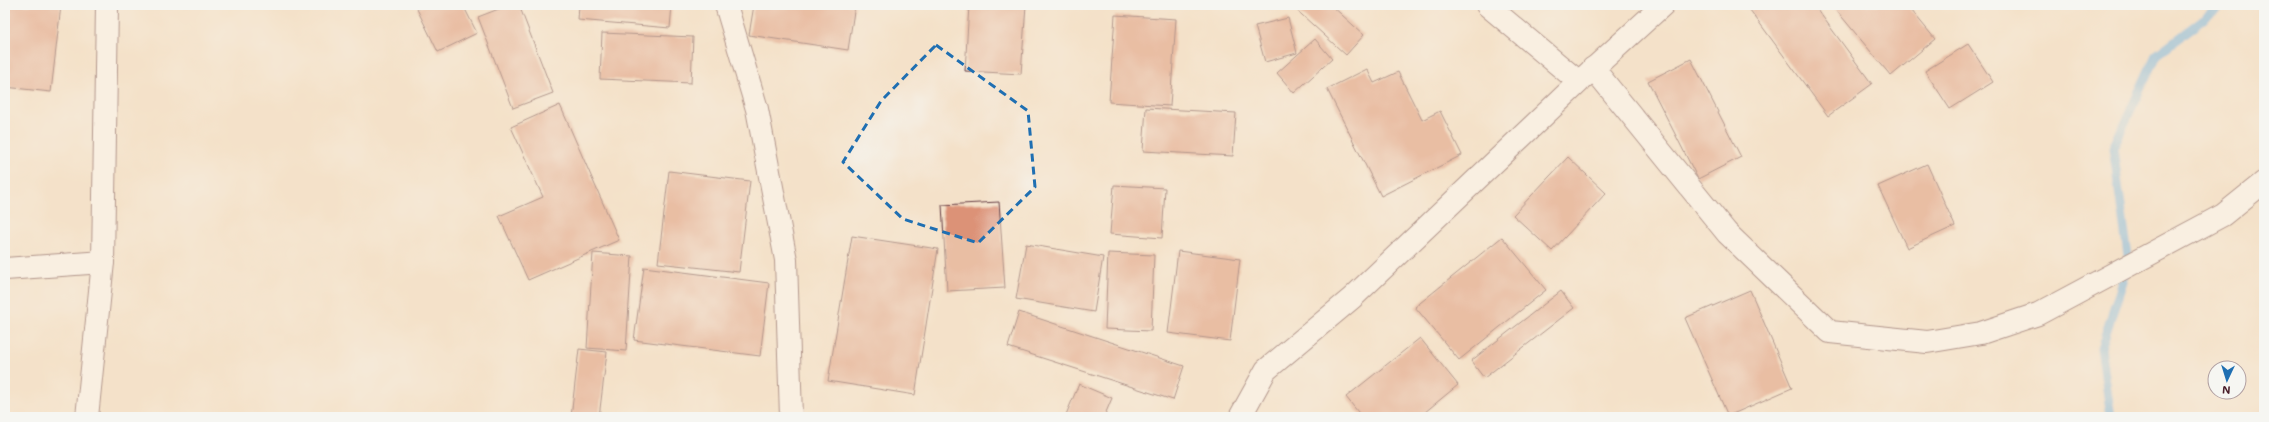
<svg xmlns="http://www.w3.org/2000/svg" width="2269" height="422" font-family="Mali,sans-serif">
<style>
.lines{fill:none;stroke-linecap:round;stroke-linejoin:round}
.stream{stroke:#71b5e7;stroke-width:9}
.building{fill:#dc9277}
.minor-casing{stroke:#643c43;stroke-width:24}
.minor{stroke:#fff;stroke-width:22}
.marked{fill:none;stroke:#1f6fb2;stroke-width:3;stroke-dasharray:8 5;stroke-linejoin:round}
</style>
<rect width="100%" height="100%" fill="#f6f6f2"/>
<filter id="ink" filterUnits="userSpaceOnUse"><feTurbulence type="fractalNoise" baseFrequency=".025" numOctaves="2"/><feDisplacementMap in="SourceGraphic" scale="8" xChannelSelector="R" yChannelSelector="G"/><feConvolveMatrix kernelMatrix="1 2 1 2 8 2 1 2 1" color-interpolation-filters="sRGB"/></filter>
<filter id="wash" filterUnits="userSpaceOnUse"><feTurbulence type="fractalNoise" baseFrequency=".012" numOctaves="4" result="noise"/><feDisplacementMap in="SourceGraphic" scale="16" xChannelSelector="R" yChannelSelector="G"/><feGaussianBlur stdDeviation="0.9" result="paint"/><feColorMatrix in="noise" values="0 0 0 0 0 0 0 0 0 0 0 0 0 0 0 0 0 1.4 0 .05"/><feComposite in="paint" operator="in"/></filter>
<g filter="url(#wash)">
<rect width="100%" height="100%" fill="#f4e1c9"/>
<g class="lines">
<path class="stream" d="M2111,417L2101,348L2129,263L2113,148L2156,55L2222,5"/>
</g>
<g id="blocks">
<g class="building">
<path d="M5,5H61L51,92L5,87Z"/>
<path d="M425,5H463L477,33L438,52L417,9Z"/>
<path d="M509,5H519L553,93L513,108L478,17Z"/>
<path d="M579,5H672L670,28L578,20Z"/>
<path d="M754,5H855L848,50L749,35Z"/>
<path d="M969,5H1026L1021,74L965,71Z"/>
<path d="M1291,5H1331L1364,35L1346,55Z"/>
<path d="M1757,5H1814L1872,84L1828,116L1750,10Z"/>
<path d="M1832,5H1907L1935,39L1891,76Z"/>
<path d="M1115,15L1176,19L1170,106L1109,102Z"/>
<path d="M1288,18L1297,53L1265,62L1255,26Z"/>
<path d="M602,33L693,37L691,83L600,79Z"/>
<path d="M1315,39L1332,59L1294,93L1277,73Z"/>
<path d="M1968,44L1993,82L1950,109L1925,71Z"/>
<path d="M1691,59L1741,157L1698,179L1648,81Z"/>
<path d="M1367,69L1374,83L1398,72L1422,120L1440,111L1462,155L1381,196L1327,89Z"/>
<path d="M560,105L619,240L528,280L499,216L543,197L511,127Z"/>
<path d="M1146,108L1236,113L1233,156L1143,151Z"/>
<path d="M1568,157L1606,193L1552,251L1513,215Z"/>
<path d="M1927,164L1955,226L1907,248L1878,186Z"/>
<path d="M669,171L750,181L739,272L658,263Z"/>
<path d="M1114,185L1165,188L1162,238L1110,234Z"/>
<path d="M999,202L1005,288L947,291L942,205Z"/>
<path d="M852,236L938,249L915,395L828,381Z"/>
<path d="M1502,237L1546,290L1459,360L1415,307Z"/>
<path d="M1026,244L1103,257L1094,312L1016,299Z"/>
<path d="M1178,251L1240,259L1230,341L1168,333Z"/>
<path d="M593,253L632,256L626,351L587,348Z"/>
<path d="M1108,253L1154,255L1151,331L1105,329Z"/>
<path d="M644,267L769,283L760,356L634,340Z"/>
<path d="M1750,290L1792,388L1728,416L1685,318Z"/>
<path d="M1561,291L1574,308L1484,378L1471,361Z"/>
<path d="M1019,312L1184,366L1173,400L1008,347Z"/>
<path d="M1420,338L1458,385L1419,417H1362L1346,397Z"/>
<path d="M579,349L607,352L599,417H571Z"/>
<path d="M1079,384L1112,398L1104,417H1065Z"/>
</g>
</g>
</g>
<g filter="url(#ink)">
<use href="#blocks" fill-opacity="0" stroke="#643c43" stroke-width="1"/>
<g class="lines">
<g class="minor-casing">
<g id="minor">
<path d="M726,5L757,109L786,260L791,417"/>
<path d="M1593,68L1727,233L1830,332L1927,342L1981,333L2038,314L2223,215L2264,182"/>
<path d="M1582,79L1663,5"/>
<path d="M5,269L103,262"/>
<path d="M87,417L103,262L107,5"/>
<path d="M1240,417L1266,370L1352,298L1579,82L1487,5"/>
</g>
</g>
<use href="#minor" class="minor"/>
</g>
</g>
<path d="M0 0H2269V422H0ZM936,45L1028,111L1035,187L978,243L903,219L843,162L881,101Z" fill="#f4e1c9" fill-opacity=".55" fill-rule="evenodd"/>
<path class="marked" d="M936,45L1028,111L1035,187L978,243L903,219L843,162L881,101Z"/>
<rect width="2269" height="422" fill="none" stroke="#f6f6f2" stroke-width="20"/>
<g transform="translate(2227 380) rotate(184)"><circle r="19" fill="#f6f6f2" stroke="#b1a0a2"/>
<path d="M0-3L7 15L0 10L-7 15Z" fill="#1f6fb2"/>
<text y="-6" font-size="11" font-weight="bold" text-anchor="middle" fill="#4a1f2b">N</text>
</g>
</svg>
